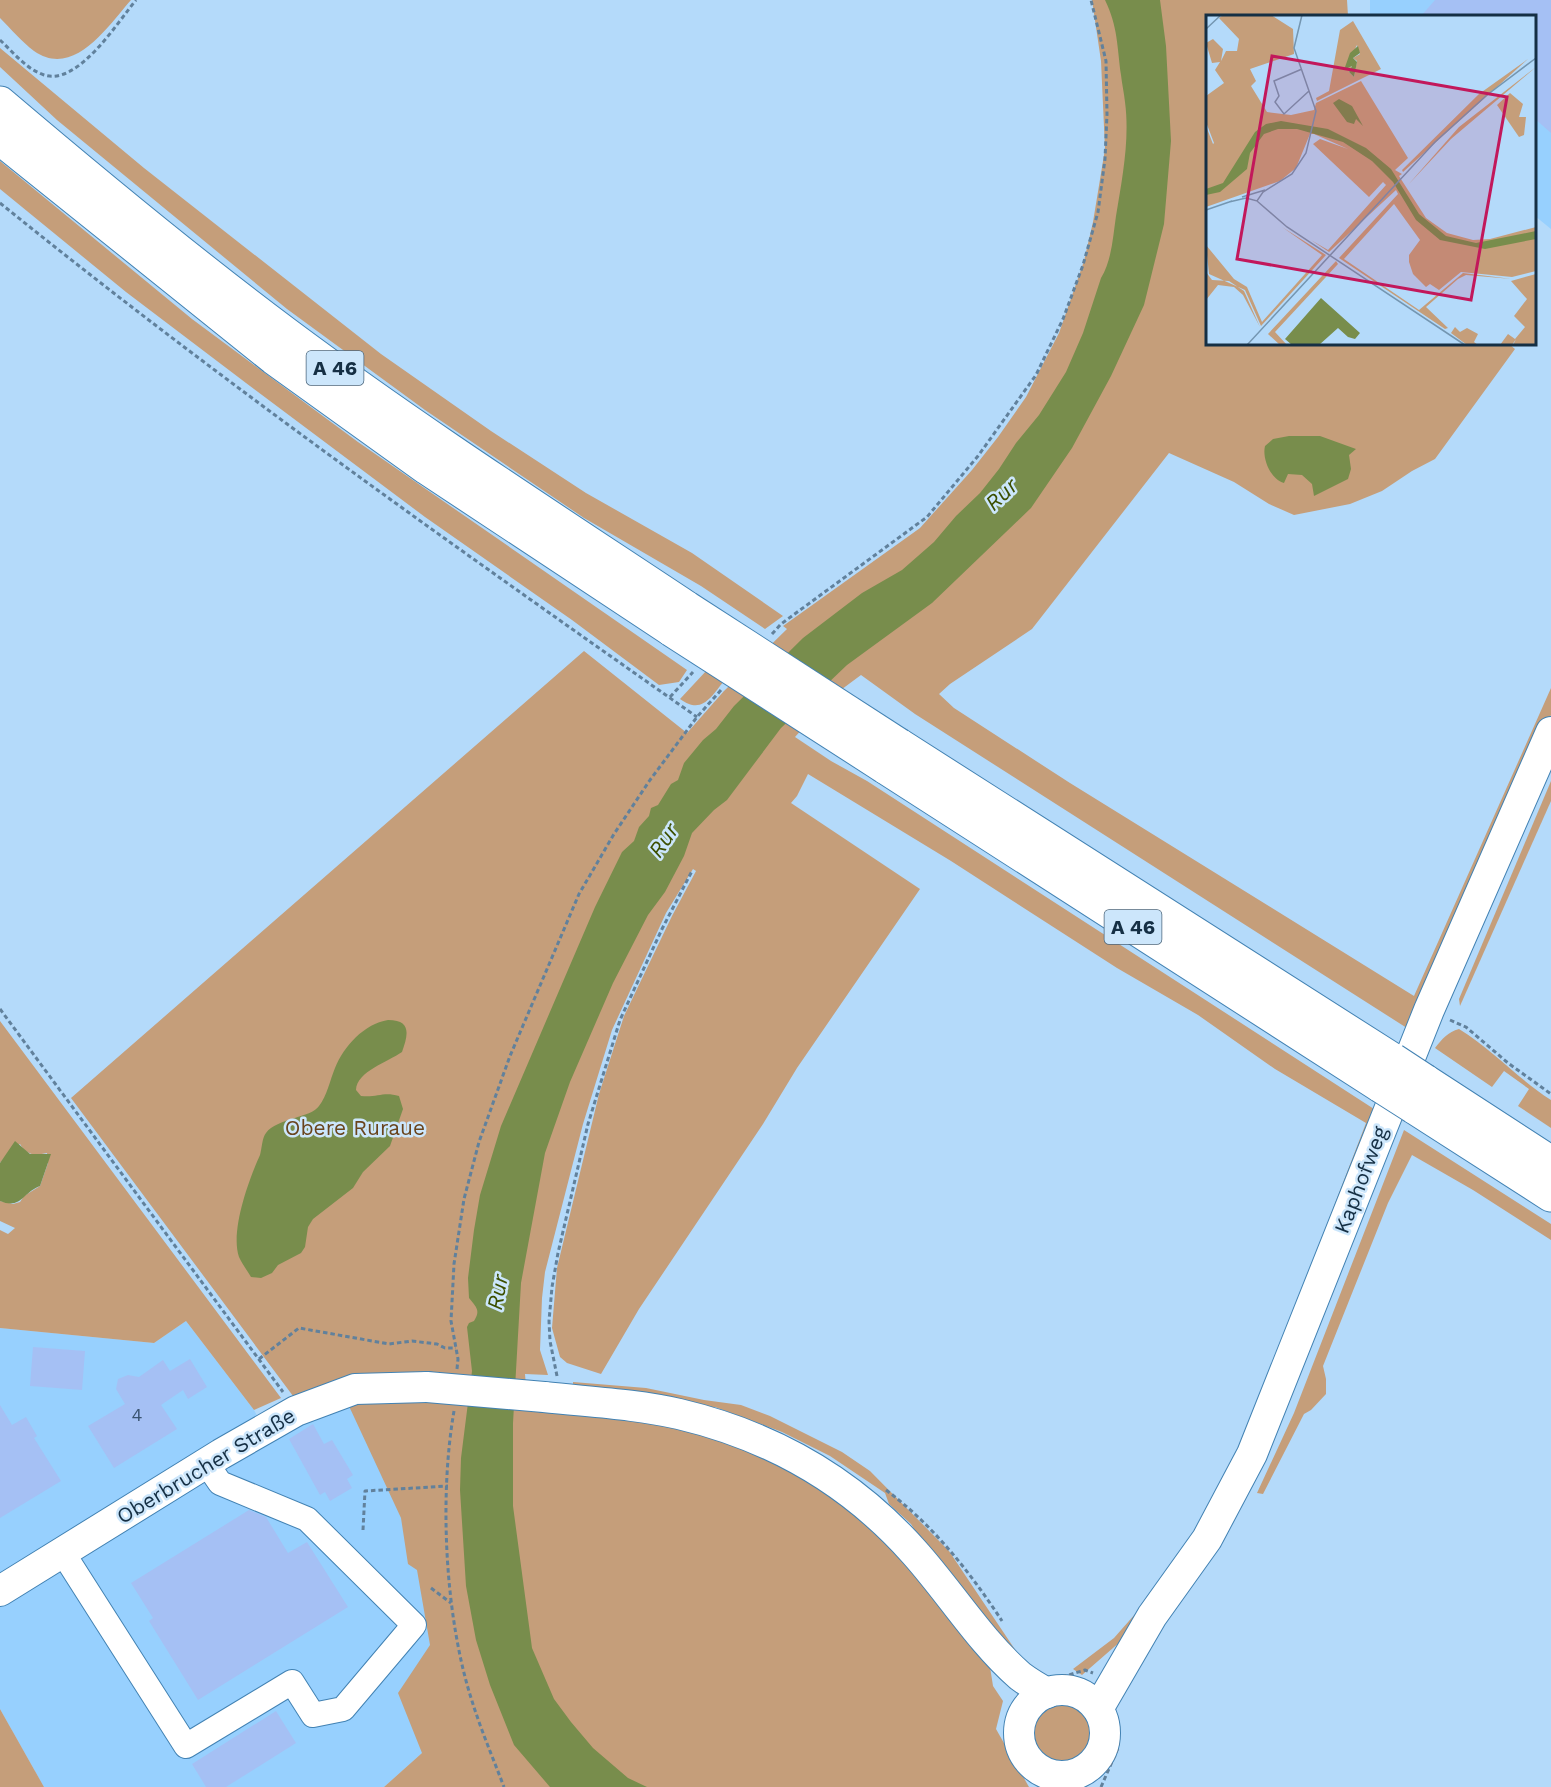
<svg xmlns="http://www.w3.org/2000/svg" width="1551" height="1787" font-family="'Work Sans',sans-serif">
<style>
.built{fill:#97d0fe}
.green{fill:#c59e7a}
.water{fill:#788d4c}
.building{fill:#a5c0f4}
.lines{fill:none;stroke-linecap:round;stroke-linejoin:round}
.minor-casing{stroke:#4282b3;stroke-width:26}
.major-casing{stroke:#4282b3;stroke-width:32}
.highway-casing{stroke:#4282b3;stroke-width:35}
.path{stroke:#61819c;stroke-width:3;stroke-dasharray:4.5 3;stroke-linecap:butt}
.minor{stroke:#fff;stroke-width:24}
.major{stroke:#fff;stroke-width:30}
.highway{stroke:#fff;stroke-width:33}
.major-bridge-casing{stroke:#4282b3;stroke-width:32;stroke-linecap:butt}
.highway-bridge-casing{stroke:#4282b3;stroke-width:35;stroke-linecap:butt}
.major-bridge{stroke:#fff;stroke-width:30}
.highway-bridge{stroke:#fff;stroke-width:33}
.labels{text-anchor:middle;stroke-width:5;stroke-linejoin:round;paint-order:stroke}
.number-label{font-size:18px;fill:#395370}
.shield{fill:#cce6fb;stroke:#4c667b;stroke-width:1.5}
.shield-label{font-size:20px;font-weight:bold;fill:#152f44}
.park-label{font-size:21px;fill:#69441d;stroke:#cce6fb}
.street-label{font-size:21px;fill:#152f44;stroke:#cce6fb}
.water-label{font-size:22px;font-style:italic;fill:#3c4f00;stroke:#cce6fb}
.inset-road{fill:none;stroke:#7496b1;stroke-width:1.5}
.view{fill:#c2185b;fill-opacity:0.15;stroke:#c2185b;stroke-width:3}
.inset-edge{fill:none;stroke:#152f44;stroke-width:3}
</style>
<rect width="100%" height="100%" fill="#b4dafa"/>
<g class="built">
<path d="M1370,0H1551V229L1535,216L1534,16H1370Z"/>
<path d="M186,1321L254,1410L268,1436L332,1405H451L422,1753L384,1787H44L0,1709V1328L154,1343Z"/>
</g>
<g class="green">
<path d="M0,0H131C108,26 74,79 34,51C22,42 11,29 0,18Z"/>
<path d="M1092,0H1347L1348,16H1208V344H1509L1515,349L1435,459L1412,471L1382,491L1350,504L1294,515L1269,504L1234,482L1169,453L1032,629L950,684L939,694L954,708L1070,783L1414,996L1551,688V715L1415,1013L1410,1030L915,714L861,675L830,698L795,737L831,761L867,781L1374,1109L1322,1264L1312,1263L1366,1123L1275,1069L1198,1015L1117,968L951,861L808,774L797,796L791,803L920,889L797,1068L763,1124L639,1309L601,1374L567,1363L560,1357L552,1328L557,1268L599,1094L624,1016L672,916L696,871L693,869L666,913L612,1030L583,1124L545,1272L542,1298L540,1350L548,1375L525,1374L528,1411L639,1414L775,1456L878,1526L990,1667L993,1686L1003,1701L996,1729L1029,1787H384L422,1753L398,1693L430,1645L417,1570L408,1564L401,1518L348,1404L296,1400L71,1098L584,651L687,733L724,691L787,629L783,626L920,528L972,470L998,437L1026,397L1059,333L1084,261L1093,222L1105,149L1101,61Z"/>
<path d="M0,48L144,168L381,354L491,431L586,493L692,553L783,616L765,629L701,586L584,518L425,410L287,309L57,120L0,67Z"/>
<path d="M0,161L192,319L358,442L687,670L679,682L659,685L572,620L425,517L246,383L126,292L0,189Z"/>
<path d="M707,670L724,681C711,697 702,715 680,699Z"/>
<path d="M1551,781V801L1460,1006L1459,999Z"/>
<path d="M0,1021L281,1398L254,1410L186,1321L154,1343L0,1328V1230L8,1234L15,1228L0,1221V1201L13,1204L20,1202L24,1196L40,1186L48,1163L47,1153C35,1156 26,1155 20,1144L10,1151L0,1163Z"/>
<path d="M1459,1029C1492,1049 1518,1079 1551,1100V1128L1518,1106L1529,1089L1504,1071L1492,1087L1435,1048C1442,1039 1448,1032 1459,1029Z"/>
<path d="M1404,1130L1551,1224V1240L1473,1190L1412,1155L1388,1203L1323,1366L1326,1379V1394L1311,1410L1304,1414L1263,1494L1257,1493L1294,1413Z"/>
<path d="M573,1382L646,1388L704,1400L741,1405L770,1416L842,1452L870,1471L949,1551L1018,1654L1030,1670L927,1550L911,1524L889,1504L885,1493L830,1456L782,1432L715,1407L694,1408L573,1388Z"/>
<path d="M1244,1435L1234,1474L1121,1641L1082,1675L1073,1669L1114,1638L1136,1613L1184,1547L1216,1495Z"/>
<circle cx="1063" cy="1735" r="32"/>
<path d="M0,1709L44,1787H0Z"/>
</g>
<g class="water">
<path d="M1105,0H1160L1166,46L1171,141L1164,224L1144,305L1111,376L1072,448L1031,508L932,603L847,665L781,728L727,800L714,810L692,833L684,856L665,892L648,915L613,983L570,1082L545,1153L521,1283L513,1423V1506L532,1648L554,1699L571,1722L593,1748L628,1778L647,1787H550L514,1745L490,1685L476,1640L466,1586L460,1490L461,1458L472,1371L467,1327L469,1323L474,1321C481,1310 476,1307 469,1298L468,1278L474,1230L480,1195L501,1126L595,907L622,852L634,841L639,827L649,816L651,808L658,805L671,784L678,780L684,763L703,740L716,729L734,706L803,638L862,593L902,570L934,542L956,516L980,493L999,469L1016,443L1039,415L1066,372L1083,333L1101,278C1112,260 1113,236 1116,216C1122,179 1130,140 1125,102C1124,93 1122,84 1121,75C1117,46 1118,27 1105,0Z"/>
<path d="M1289,436H1320L1356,449L1349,455L1351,469L1348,479L1314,496L1312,484L1302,475L1288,474L1284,483C1270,479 1262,458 1265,446L1273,439Z"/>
<path d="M388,1020C412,1020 408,1035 402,1052C388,1062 357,1071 356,1090L361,1096C377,1098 383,1091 399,1096L403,1109L390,1146L363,1172L353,1188L313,1219L308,1227L305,1247L301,1253L278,1265L272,1273L261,1278L251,1277C247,1270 242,1264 239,1257C230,1231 249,1179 260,1155C262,1148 262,1138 266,1133C277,1118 311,1118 319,1106C327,1096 330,1080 335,1068C344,1046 364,1024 388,1020Z"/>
<path d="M15,1141L30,1154H51L40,1186C23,1192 21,1210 0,1201V1163Z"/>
</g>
<g class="building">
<path d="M1435,0H1551V133L1534,118V16H1421Z"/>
<path d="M33,1347L85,1351L82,1390L30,1386Z"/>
<path d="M190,1359L207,1387L188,1399L183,1390L161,1405L177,1429L114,1468L88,1426L125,1404L116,1389L118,1379L128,1375L139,1377L163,1360L170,1371Z"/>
<path d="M0,1405L12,1425L26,1417L37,1436L34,1438L61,1481L0,1518Z"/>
<path d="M313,1424L324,1444L332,1440L353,1475L347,1479L352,1488L330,1501L325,1492L320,1495L289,1439Z"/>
<path d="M249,1510L266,1517L288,1553L307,1542L348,1607L198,1700L149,1621L153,1618L131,1583Z"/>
<path d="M276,1711L296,1743L226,1787H206L192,1764Z"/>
</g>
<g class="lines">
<g class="minor-casing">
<path id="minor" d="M63,1553L186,1746L292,1682L313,1715L343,1709L414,1625L307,1519L220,1483L207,1464"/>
</g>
<g class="major-casing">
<g id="major">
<path d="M544,1397C589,1402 635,1404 679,1414C772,1436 851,1481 914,1552C950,1592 979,1640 1020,1676C1028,1682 1038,1688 1047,1693"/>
<path d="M0,1591L221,1454L296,1411L355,1389L427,1387"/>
<circle cx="1062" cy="1733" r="43"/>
<path d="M1098,1709L1152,1616L1207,1539L1252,1454L1429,1010L1551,732"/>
</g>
</g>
<g class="highway-casing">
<g id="highway">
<path d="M0,103C93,182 188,261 286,334C416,431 553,519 687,608"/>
<path d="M0,138L274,358L427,468L672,630"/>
<path d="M899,745L1393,1060"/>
<path d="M885,767L1381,1086"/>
<path d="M1425,1081L1551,1163"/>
<path d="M1414,1107L1551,1195"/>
</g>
</g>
<g class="path">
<path d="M0,40C13,52 26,69 44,75C78,86 117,23 136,0"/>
<path d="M0,203C225,385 461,551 697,717"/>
<path d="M772,634L781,624L927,517L978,456L1036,375L1063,319L1083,265L1098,212L1105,159L1107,114L1106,61L1091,0"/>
<path d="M670,697L693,672"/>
<path d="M0,1009L283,1392"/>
<path d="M1450,1020L1466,1027L1508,1063L1551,1094"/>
<path d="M259,1359L299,1328L389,1344L412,1341L437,1344L445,1348H456"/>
<path d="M457,1369L458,1359L451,1321L454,1264L464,1199L479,1142L510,1056L579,894L614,834L650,780L697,717L721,690"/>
<path d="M557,1376L550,1341L549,1321L552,1287L558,1253L588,1124L620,1020L662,929L692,871"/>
<path d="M454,1411C439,1497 445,1618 472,1701C481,1730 493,1758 504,1787"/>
<path d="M886,1490C933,1525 970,1572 1002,1621"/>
<path d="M363,1530L365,1491L448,1486"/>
<path d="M431,1588L451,1603"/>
<path d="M1062,1677L1085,1670L1093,1673"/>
<path d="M1101,1787L1118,1748L1117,1720"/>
</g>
<use href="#minor" class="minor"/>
<use href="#major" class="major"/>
<use href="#highway" class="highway"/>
<g class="major-bridge-casing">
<path id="major-bridge" d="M427,1387L544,1397"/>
</g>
<g class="highway-bridge-casing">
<g id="highway-bridge">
<path d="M687,608L899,745"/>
<path d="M672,630L885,767"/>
<path d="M1393,1060L1425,1081"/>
<path d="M1381,1086L1414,1107"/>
</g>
</g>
<use href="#major-bridge" class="major-bridge"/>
<use href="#highway-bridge" class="highway-bridge"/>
</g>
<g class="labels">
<g class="number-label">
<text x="137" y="1421">4</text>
</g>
<g class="shield">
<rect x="306.5" y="351" width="57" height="34" rx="4.5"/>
<rect x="1104.5" y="910" width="57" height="34" rx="4.5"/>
</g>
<g class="shield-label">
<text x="335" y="375">A 46</text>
<text x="1133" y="934">A 46</text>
</g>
<g class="park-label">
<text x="355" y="1135">Obere Ruraue</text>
</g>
<g class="street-label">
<text transform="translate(1361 1180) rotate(-69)" y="7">Kaphofweg</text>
<text transform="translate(206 1466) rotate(-31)" y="7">Oberbrucher Straße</text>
</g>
<g class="water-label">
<text transform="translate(1001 494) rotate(-44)" y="8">Rur</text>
<text transform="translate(663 840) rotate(-56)" y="8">Rur</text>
<text transform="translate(497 1292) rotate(-79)" y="8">Rur</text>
</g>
</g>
<g transform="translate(1206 15)">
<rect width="330" height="330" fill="#b4dafa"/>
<path d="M17,0H65L87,14L88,39L44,54L50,66L45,71L61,97L85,100L108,95L110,88L155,66L202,143L189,155L196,159L193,161L220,203L241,218L267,225L284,224L330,212V256L306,262L255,257L233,275L224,269L220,272L207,259L203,247V240L214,225L188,189L138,244L213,295L257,258L306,264L260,260L252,264L220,292L242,313L239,314L133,243L192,179L190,175L123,237L105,225L122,235L180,170L177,167L163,182L107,129L114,124L142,134L108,119H104L90,153L74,166L0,192V111L7,129L8,128L0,107V81L18,68L9,55L14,47L6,48L0,28L7,24L17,34L15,46L20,36H31L33,24L13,3ZM147,6L175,54L111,86L110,83L123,76L134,15ZM151,30L154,39L147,43L151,46L148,62L143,57L146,51L139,54ZM322,44L197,157L196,155L273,79ZM330,52L245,124L202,170L253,112ZM304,78L317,89L313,102H320L318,120L313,122L291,90ZM76,212L120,240L55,311L39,275L3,259L0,230L28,264L41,272L56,307L116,240ZM130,246L132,249L69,317L81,330H74L62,319ZM0,257L6,265L23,266L38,276L54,312L37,280L28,272L12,270L0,285ZM330,259V330H307L310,324L306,330H294L302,319L309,324L319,312L308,301L321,284L305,266ZM249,312L254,317L261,313L272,319L268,327L272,330H261L245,318Z" fill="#c59e7a" fill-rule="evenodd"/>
<path d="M152,31L154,38L147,43L151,47L148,62L143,57L146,51L138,55L144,38ZM133,84L146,91L157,111L150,104L148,109L141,107L127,88ZM75,106L122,114L160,133L185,154L213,199L240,221L270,228L330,216V224L279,234L234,225L210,205L187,167L166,146L137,127L91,114H72L58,119L44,138L41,154L14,177L0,180V174L17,168L49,117L60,109ZM115,283L154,318L149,324L142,322L132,313L113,330H86L79,324Z" fill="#788d4c"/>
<path class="inset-road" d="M0,14L15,0M96,54L68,66L73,81L69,87L78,99L103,76M36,182L59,175M51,186L81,212L259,330M23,187L40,183L51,186L57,177L86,159L100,138L110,96L88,33L96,0M0,195L26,186M41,330L229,127L281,80L330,43"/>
<path class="view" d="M66,41L301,82L265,285L31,244Z"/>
<rect width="330" height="330" class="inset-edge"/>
</g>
</svg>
